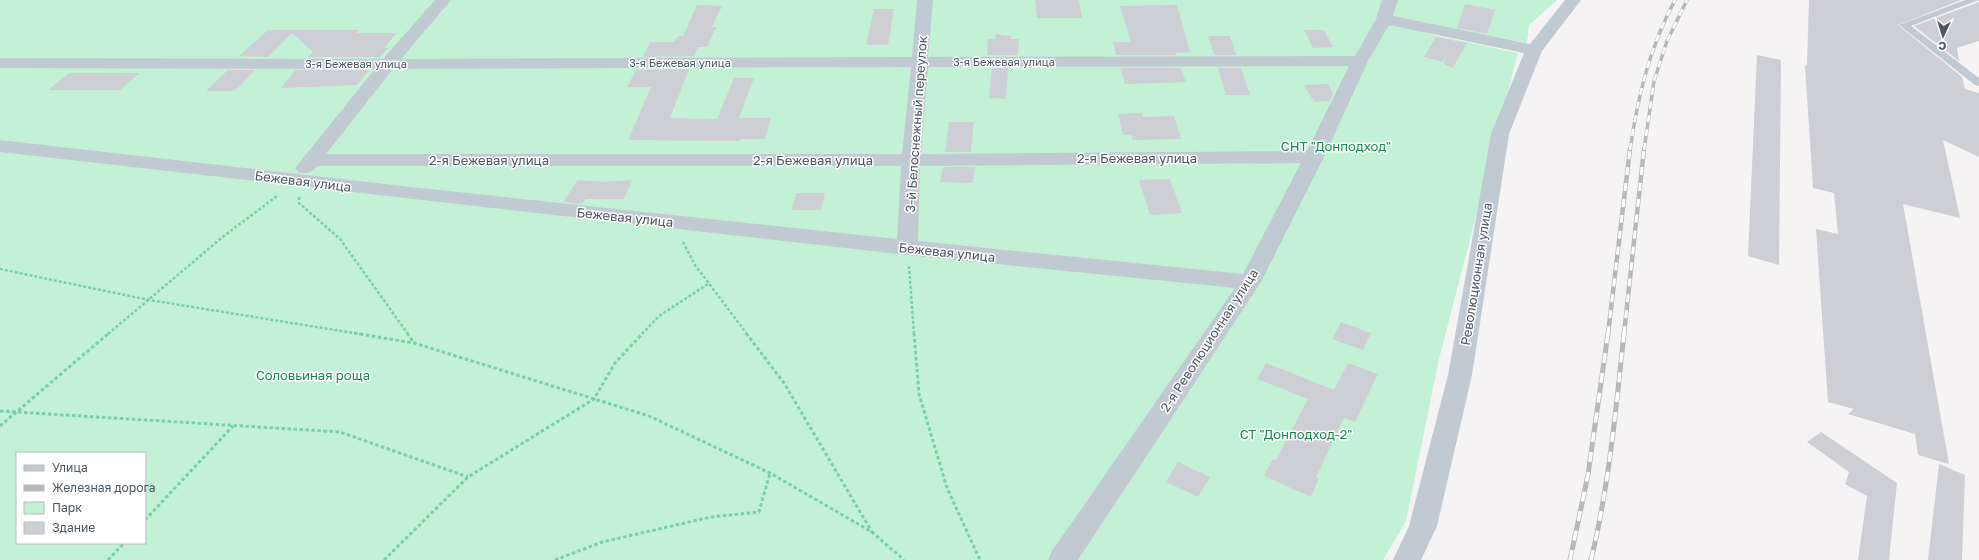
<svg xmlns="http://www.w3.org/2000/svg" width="1979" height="560" font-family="'Golos Text',sans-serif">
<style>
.green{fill:#c3f1d5;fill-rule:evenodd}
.building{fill:#cdcfd5}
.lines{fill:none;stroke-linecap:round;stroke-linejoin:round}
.path-far1{stroke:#7ad0a6;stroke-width:2.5;stroke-dasharray:3 2;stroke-linecap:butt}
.path{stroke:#7ad0a6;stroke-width:3;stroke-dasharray:3.5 2.5;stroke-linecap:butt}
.lane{fill:#c1cad2;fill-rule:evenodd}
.street{fill:#c1cad2;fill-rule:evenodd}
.rail-far2-casing{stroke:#b5b8bd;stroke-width:3.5}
.rail-far1-casing{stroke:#b5b8bd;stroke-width:4.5}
.rail-casing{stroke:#b5b8bd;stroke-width:5}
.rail-far2{stroke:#fff;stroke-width:2.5;stroke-dasharray:7;stroke-linecap:butt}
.rail-far1{stroke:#fff;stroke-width:3;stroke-dasharray:8;stroke-linecap:butt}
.rail{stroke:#fff;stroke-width:3.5;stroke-dasharray:10;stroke-linecap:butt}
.labels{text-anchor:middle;stroke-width:3;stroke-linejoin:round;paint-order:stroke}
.far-street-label{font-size:11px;fill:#4a5661;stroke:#fff}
.street-label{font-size:13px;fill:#4a5661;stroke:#fff}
.park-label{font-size:13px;fill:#17864f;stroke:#fff}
</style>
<rect width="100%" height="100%" fill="#f5f3f3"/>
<path class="green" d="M0,0H1557L1529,25L1527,43L1429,25V34L1518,53L1439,359L1406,521L1383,560H0ZM17,453H145V543H17Z"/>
<g class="building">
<path d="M1035,0H1079L1082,18H1037Z"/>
<path d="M1809,0H1961L1898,25L1962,77L1965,89L1979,93V157L1943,140L1960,218L1903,204L1949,464L1918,455L1915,434L1848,414L1854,409L1828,402L1816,229L1838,234L1834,193L1813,188L1805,65L1807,66Z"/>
<path d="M1979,2V41L1957,48L1959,61L1914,26Z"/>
<path d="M1465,4L1495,10L1487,34L1457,28Z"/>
<path d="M697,5L722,6L712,27H716L707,47H698L694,56L643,57L650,42H674L678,36H683Z"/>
<path d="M1177,5L1190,52L1175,53L1176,55H1116L1113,42H1131L1120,6Z"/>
<path d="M874,9H894L888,45H866Z"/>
<path d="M268,30H360L357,33H397L384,48H388L380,57H308L313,52L292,33L268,57L239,56Z"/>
<path d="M1304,30H1324L1333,47L1313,48Z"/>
<path d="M996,34L1011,36V39H1019L1018,55H987L988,39H995Z"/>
<path d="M1208,36H1230L1236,55H1214Z"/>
<path d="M1436,37L1467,43L1453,68L1444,64L1447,54L1443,62L1424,57Z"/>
<path d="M1757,55L1781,60L1779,265L1748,256Z"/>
<path d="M992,68H1008L1006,99L989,98Z"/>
<path d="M1120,68H1181L1186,82L1125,84Z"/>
<path d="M1218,68H1241L1250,95H1226Z"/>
<path d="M689,69L670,118L717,119L734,78H754L739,118H771L765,139H741L740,141L628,140L651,87H627L636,70Z"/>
<path d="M228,70H255L235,91H206Z"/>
<path d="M296,70H369L357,85L281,88Z"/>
<path d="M69,73H139L120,90H48Z"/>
<path d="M1328,84L1333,94L1330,101L1314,102L1304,85Z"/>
<path d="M1142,113L1143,117L1174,116L1181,139L1133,140L1131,135H1123L1118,114Z"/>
<path d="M949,122H974L971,152H945Z"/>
<path d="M943,167H975L973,183L940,182Z"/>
<path d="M1170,179L1182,213L1150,215L1139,180Z"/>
<path d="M578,180L605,182L632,180L624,199H586L582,204L563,202Z"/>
<path d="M796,193H825L821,210H792Z"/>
<path d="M1341,322L1371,333L1363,350L1332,339Z"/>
<path d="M1266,363L1334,390L1348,363L1378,374L1355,422L1344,418L1316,477L1319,478L1311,497L1264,476L1273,459L1276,460L1308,399L1257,379Z"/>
<path d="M1821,432L1897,483L1889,560H1858L1867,496L1845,484L1849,472L1807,442Z"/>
<path d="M1178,462L1210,477L1198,497L1166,482Z"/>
<path d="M1939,464L1965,475L1962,560H1928Z"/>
</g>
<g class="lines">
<g class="path-far1">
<path d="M299,197V203L340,239L408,334"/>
<path d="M683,242L695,265L747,334"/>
<path d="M909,266L914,334"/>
<path d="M0,269L149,300L360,334"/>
<path d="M108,334L225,235L277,196"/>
<path d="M642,334L659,316L708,284"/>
</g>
<g class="path">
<path d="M354,333L414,343L649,416L770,473L872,532L904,560"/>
<path d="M407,333L414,343"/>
<path d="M746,333L784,383L872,532"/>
<path d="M914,333L919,394L947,488L980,560"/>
<path d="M0,411L340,432L468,477"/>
<path d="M0,426L109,333"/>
<path d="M145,520L233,426"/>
<path d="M108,560L124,543"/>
<path d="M384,560L468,477L594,399L615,363L643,333"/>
<path d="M555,560L602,542L711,517L759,512L770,473"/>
</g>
<path class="lane" d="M1965,0H1979L1911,26L1979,78V86L1975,85L1899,25Z"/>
<path class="street" d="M435,0H451L401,59L912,57L917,0H933L928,57L1355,56L1376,19L1382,0H1398L1393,16L1530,44L1565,0H1581L1542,51L1509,134L1472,375L1437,526L1421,560H1393L1409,526L1448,375L1491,134L1524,53L1389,25L1368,61L1324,157L1261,282L1078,560H1048L1052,551L1235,288L907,255L0,152V140L420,188L897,239L901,166H317C311,173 307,174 298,172L295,168L375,69L0,68V58L383,59ZM1349,66L1307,151L921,154L928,67ZM911,67L902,154H326L393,69ZM1301,163L1243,274L918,241L920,166Z"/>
<g class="rail-far2-casing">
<g id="rail-far2">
<path d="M1630,150C1638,96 1649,49 1675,0"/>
<path d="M1644,150L1654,81L1667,41L1687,0"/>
</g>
</g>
<g class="rail-far1-casing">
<g id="rail-far1">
<path d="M1608,334L1630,149"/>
<path d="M1624,334L1644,149"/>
</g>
</g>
<g class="rail-casing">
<g id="rail">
<path d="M1570,560L1588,475L1608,333"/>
<path d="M1591,560C1609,486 1616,409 1624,333"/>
</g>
</g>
<use href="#rail-far2" class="rail-far2"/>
<use href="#rail-far1" class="rail-far1"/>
<use href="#rail" class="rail"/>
</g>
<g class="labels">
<g class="far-street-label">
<text x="1004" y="66">3-я Бежевая улица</text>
<text x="680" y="67">3-я Бежевая улица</text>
<text x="356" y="68">3-я Бежевая улица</text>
</g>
<g class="street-label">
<text transform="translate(916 124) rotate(-86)" y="5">3-й Белоснежный переулок</text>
<text x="1137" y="163">2-я Бежевая улица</text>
<text x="489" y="165">2-я Бежевая улица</text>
<text x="813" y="165">2-я Бежевая улица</text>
<text transform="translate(303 181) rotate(7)" y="5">Бежевая улица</text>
<text transform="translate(625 217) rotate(6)" y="5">Бежевая улица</text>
<text transform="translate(947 252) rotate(6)" y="5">Бежевая улица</text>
<text transform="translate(1476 274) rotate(-81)" y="5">Революционная улица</text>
<text transform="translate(1209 340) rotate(-57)" y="5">2-я Революционная улица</text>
</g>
<g class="park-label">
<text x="1336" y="151">СНТ "Донподход"</text>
<text x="313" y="380">Соловьиная роща</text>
<text x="1296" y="439">СТ "Донподход-2"</text>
</g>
</g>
<rect x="16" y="452" width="130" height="92" fill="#ffffff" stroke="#b7bbc0"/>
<rect x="24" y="465" width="20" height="6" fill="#c1cad2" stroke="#b7bbc0"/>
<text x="52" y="472" font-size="12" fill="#4a5661">Улица</text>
<rect x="24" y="485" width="20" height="6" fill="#b5b8bd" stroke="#b7bbc0"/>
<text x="52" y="492" font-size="12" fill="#4a5661">Железная дорога</text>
<rect x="24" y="502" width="20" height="12" fill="#c3f1d5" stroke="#b7bbc0"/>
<text x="52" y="512" font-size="12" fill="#4a5661">Парк</text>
<rect x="24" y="522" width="20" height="12" fill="#cdcfd5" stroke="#b7bbc0"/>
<text x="52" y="532" font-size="12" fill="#4a5661">Здание</text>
<g transform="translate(1943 36) rotate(184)" stroke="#ffffff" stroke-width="3" paint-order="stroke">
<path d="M0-3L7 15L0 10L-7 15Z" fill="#4a5661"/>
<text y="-6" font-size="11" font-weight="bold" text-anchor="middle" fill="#4a5661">С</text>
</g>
</svg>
